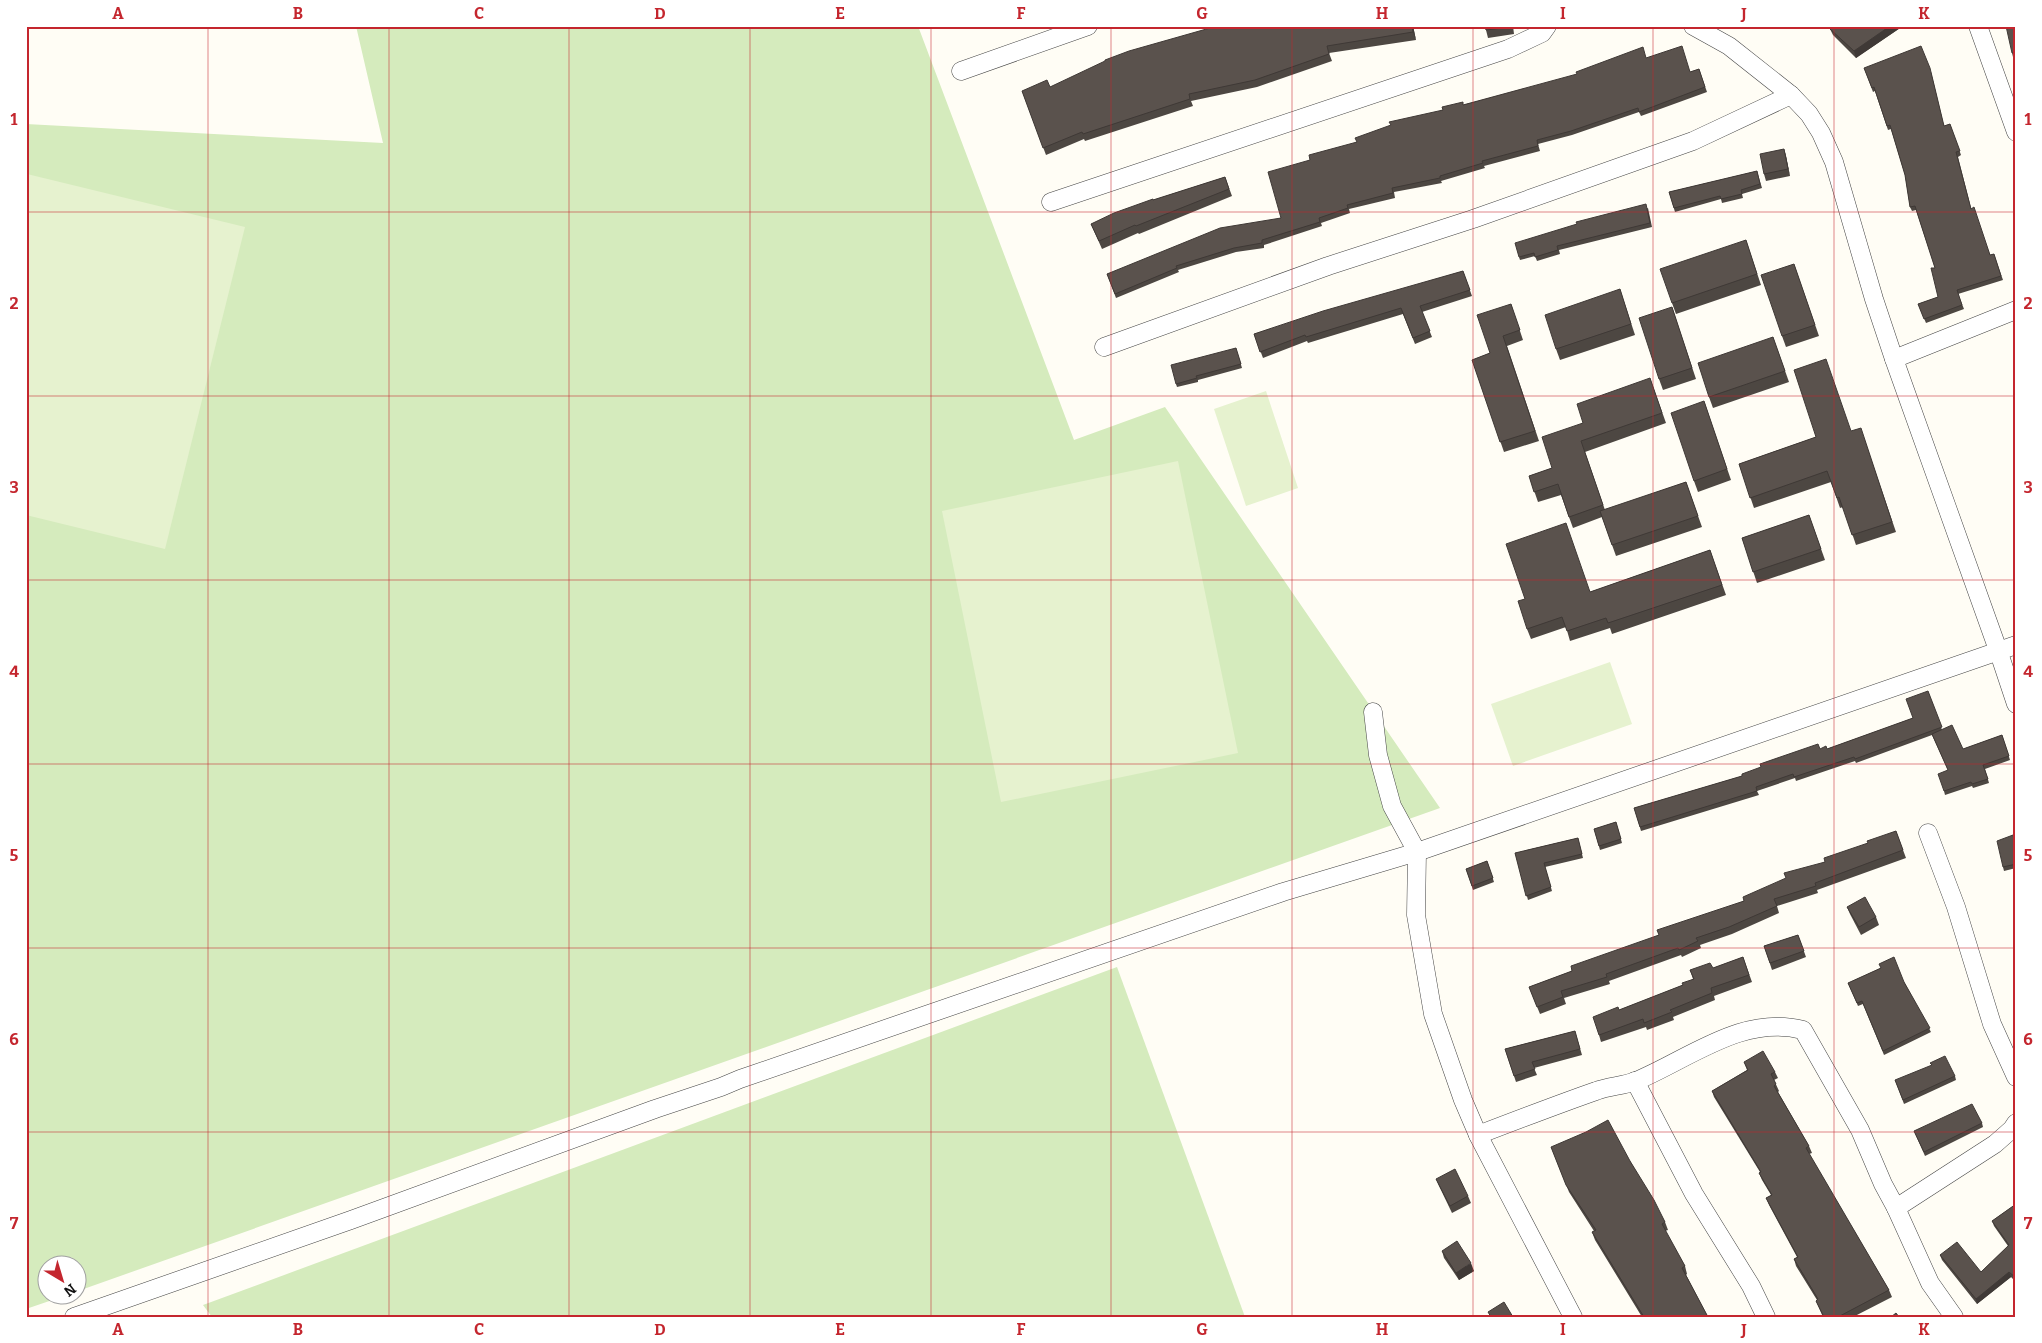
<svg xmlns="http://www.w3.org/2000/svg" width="2042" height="1343" font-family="Bitter,serif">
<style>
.green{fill:#d5ebbd}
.pitch{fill:#e6f2cf}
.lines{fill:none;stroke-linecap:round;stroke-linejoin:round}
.minor-casing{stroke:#444;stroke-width:19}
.minor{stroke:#fff;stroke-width:18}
.wall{fill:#4d4742}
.shaded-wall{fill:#3f3936}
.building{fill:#5a524d;stroke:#3f3936}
.grid{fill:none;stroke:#c4262e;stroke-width:1;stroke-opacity:0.55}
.neatline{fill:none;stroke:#c4262e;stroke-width:2}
.grid-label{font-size:16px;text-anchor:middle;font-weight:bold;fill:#c4262e}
</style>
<rect width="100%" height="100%" fill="#fffdf5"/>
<g class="green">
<path d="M356,26H918L1074,440L1165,407L1440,808L78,1291V1266H48V1296H64L26,1309V124L383,143Z"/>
<path d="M1117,967L1245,1317H212L203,1305Z"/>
</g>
<g class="pitch">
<path d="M27,174L245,227L165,549L26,515Z"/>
<path d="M1266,391L1298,488L1246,506L1214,409Z"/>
<path d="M1178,461L1238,753L1001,802L942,511Z"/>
<path d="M1610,662L1632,724L1513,766L1491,704Z"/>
</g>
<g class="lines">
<g class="minor-casing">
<g id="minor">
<path d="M1693,26L1729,46L1791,95L1809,114L1821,133L1834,162L1874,299L1894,359L1998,650L2016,704"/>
<path d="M1978,26L2016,132"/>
<path d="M961,71L1088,26"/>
<path d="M1051,202L1508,49L1542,33L1547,26"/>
<path d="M1104,347L1328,266L1473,219L1693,141L1791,95"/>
<path d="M1894,359L2016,310"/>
<path d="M1373,712L1378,755L1392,806L1417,852L1416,915L1433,1014L1463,1100L1478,1135L1573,1317"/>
<path d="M1928,833L1956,907L1992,1024L2016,1077"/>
<path d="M1635,1081L1694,1194L1751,1286L1766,1317"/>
<path d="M1478,1135C1517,1120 1556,1105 1596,1091C1609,1086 1623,1086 1636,1081C1689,1059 1743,1014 1803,1030L1860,1130L1883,1184L1896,1208L1930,1283L1954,1317"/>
<path d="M1896,1208L1995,1144L2012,1129L2016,1123"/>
<path d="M74,1317L351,1220L655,1109L721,1087L740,1079L1283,892L1417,852L2016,645"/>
</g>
</g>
<use href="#minor" class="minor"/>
</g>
<g class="wall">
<path d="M1226,26H1413L1416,40L1329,53L1332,61L1257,87L1191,101L1193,106L1085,141L1084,139L1046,155L1022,91L1050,87Z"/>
<path d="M1485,26H1513L1514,34L1488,38Z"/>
<path d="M1903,26L1856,58L1833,35L1830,29Z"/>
<path d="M2016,26V56L2013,57L2012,53Z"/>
<path d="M1646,58L1690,72L1699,69L1707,92L1641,116L1639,112L1572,135L1538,144L1540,151L1484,166L1485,168L1441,181L1442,183L1394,192L1395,198L1349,209L1350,213L1321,223L1322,226L1264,245V248L1236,252L1178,270L1179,272L1116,298L1107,274L1281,218L1310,160L1443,110Z"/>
<path d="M1864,68L1931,72L1944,126L1950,124L1961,155L1958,157L1971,208L1990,255L1994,254L2003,280L1958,294L1964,309L1926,323L1918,304L1938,297L1935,268L1916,210L1912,211L1910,207L1905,175L1891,129L1888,130L1875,91L1873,92Z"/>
<path d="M1784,149L1786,156L1790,176L1766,181L1764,174Z"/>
<path d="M1757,171L1762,188L1742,194L1743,198L1722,203L1721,199L1675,212L1669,192Z"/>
<path d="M1225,177L1232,196L1139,234L1138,233L1102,249L1091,224L1153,200Z"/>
<path d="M1648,208L1652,227L1559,250L1560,254L1537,261L1535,256L1520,260L1519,257Z"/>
<path d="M1746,240L1761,285L1676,314L1672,303Z"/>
<path d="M1794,264L1819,336L1786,347L1782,336Z"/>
<path d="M1463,271L1472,296L1422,312L1432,337L1415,344L1403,314L1308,343L1307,341L1263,358L1254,334Z"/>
<path d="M1620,289L1635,335L1560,360L1556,349Z"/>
<path d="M1511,304L1523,340L1507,346L1539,441L1504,452L1472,360L1490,353Z"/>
<path d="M1672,307L1696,379L1663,390L1659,379Z"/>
<path d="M1773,337L1789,382L1713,408L1709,397Z"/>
<path d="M1236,348L1242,368L1198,380V382L1177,387L1176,384Z"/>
<path d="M1650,378L1666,423L1585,452L1605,510L1686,482L1702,527L1616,556L1602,517L1573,528L1561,495L1538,502L1529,476L1552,468L1583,423Z"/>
<path d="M1704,401L1731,480L1698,492L1694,481Z"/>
<path d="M1851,431L1864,438L1896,532L1856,545L1843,507L1840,508L1831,482L1754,508L1739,464L1816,437Z"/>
<path d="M1809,515L1825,560L1757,583L1742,538Z"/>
<path d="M1710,550L1726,595L1612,634L1610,628L1570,641L1566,627L1531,639L1527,629L1590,592Z"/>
<path d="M1928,691L1942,730L1963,749L2002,735L2010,760L1985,769L1989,783L1973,788L1972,786L1945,795L1944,791L1948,770L1932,735L1856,763L1855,761L1796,781L1795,778L1757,791L1759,795L1641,831L1634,808L1742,776L1820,749H1827L1913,718Z"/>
<path d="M1616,822L1622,843L1600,850L1594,829Z"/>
<path d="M1896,831L1906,858L1817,890L1818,893L1777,906L1779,913L1732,934L1700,945L1701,948L1682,957L1681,955L1609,981L1610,984L1564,998L1566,1004L1540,1014L1529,987L1572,971L1659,935L1744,901L1825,862Z"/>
<path d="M2013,835L2016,844V868L2004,871L2003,867Z"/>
<path d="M1578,838L1583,858L1545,867L1552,891L1528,900L1515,853Z"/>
<path d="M1487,861L1494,882L1473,890L1466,869Z"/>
<path d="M1847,907L1876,917L1879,925L1861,935L1850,914Z"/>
<path d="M1798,935L1806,957L1772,970L1764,946Z"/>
<path d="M1743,957L1752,982L1714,996L1715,1000L1673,1017L1674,1020L1647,1030L1646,1027L1601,1042L1599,1035L1619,1010L1683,985L1693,979L1690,970L1713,968Z"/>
<path d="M1881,968L1904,982L1931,1032L1884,1055L1863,1004L1858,1006L1848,983Z"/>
<path d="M1575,1031L1582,1055L1534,1068L1537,1075L1516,1082L1505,1049Z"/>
<path d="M1744,1062L1775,1072L1778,1078L1774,1080L1779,1091L1778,1092L1809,1146L1812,1153L1809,1154L1889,1290L1892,1297L1853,1317H1823L1816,1301L1817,1300L1796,1266L1794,1259L1797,1257L1769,1205L1766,1198L1771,1195L1762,1180L1759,1173L1760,1172L1714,1097L1712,1091L1747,1070Z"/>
<path d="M1955,1076L1956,1080L1904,1104L1895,1080Z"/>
<path d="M1982,1123L1983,1127L1925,1156L1914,1131Z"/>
<path d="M1551,1147L1630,1161L1665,1222L1668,1230L1665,1231L1685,1266L1687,1274L1686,1275L1708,1317H1642L1595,1240L1592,1232L1594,1231L1569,1192Z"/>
<path d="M1436,1179L1468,1196L1471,1203L1452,1213L1439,1186Z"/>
<path d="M2016,1204V1282L2011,1277L1977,1304L1942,1260L1940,1255L1981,1272L2008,1246L1994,1226L1992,1221Z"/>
<path d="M1442,1251L1474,1271L1459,1280L1444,1258Z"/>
</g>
<g class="shaded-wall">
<path d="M1412,26H1413L1416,40L1413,32Z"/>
<path d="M1890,26H1903L1856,58L1854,51Z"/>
<path d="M1784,149L1786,156L1790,176L1788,169Z"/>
<path d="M1471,1263L1474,1271L1459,1280L1456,1273Z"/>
<path d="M2009,1272L2011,1277L1977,1304L1976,1299Z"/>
</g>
<g class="building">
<path d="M1217,26H1223V28L1226,26H1412L1413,32L1327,46L1329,54L1255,80L1189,94L1190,99L1083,134L1082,132L1043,148L1022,91L1047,80L1050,87L1105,61V60L1129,51Z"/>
<path d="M1485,26H1511V27L1486,30Z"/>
<path d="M1833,26H1890L1854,51L1830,29Z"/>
<path d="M2006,26H2016V52L2012,53Z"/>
<path d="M1682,46L1690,72L1699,69L1705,87L1639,112L1638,108L1571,131L1537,140L1538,146L1482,161L1483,163L1440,176V178L1392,188L1393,193L1347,205L1348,208L1319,218L1320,222L1262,240V243L1234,248L1176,266L1177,268L1115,294L1107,274L1220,228L1281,218L1268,172L1310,160L1309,155L1357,142L1355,138L1391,125L1389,122L1443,110L1442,107L1463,102V105L1577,74L1576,72L1643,47L1646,58Z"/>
<path d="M1921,46L1930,68L1944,126L1950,124L1960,151L1956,152L1971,209L1974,207L1990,255L1994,254L2001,276L1957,290L1962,305L1924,319L1918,304L1938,297L1931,268H1935L1915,206L1910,207L1905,175L1890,125L1887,126L1874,87L1872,88L1864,68Z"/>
<path d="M1784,149L1788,169L1764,174L1760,154Z"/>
<path d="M1757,171L1760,184L1741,190L1742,194L1721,199L1720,196L1674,208L1669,192Z"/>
<path d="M1225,177L1229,189L1136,226L1135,225L1099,241L1091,224L1114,213L1153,199V200Z"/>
<path d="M1646,204L1650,223L1557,246L1558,250L1535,257L1534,253L1519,257L1515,243L1577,224L1576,222Z"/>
<path d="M1746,240L1757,274L1672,303L1660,269Z"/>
<path d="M1794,264L1815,325L1782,336L1761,275Z"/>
<path d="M1463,271L1470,290L1420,306L1430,331L1413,338L1401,308L1306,337L1305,335L1260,352L1254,334L1323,311Z"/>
<path d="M1620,289L1631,324L1556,349L1545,315Z"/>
<path d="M1511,304L1520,330L1503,336L1535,431L1500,442L1472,360L1490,353L1477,315Z"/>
<path d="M1672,307L1692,368L1659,379L1639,318Z"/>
<path d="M1773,337L1785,371L1709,397L1698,363Z"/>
<path d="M1236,348L1241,364L1196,376L1197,378L1176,384L1171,365Z"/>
<path d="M1826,359L1851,431L1861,428L1892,522L1852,535L1839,497L1837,498L1827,471L1750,498L1739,464L1816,437L1794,370Z"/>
<path d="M1650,378L1662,413L1581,441L1603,505L1569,517L1558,484L1534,492L1529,476L1552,468L1542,437L1583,423L1577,404Z"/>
<path d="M1704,401L1727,469L1694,481L1671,413Z"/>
<path d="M1686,482L1698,516L1612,545L1600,511Z"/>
<path d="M1809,515L1821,549L1753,572L1742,538Z"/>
<path d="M1566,523L1590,592L1710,550L1722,585L1608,623L1606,618L1567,631L1562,617L1527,629L1518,601L1525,599L1506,544Z"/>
<path d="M1928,691L1942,727L1855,759L1854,757L1794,777L1793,774L1756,787L1757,791L1640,827L1634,808L1742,776V774L1761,767L1760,764L1818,744L1820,749L1826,746L1827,749L1913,718L1906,699Z"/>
<path d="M1952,725L1963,749L2002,735L2009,756L1983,765L1988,779L1972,784L1971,782L1944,791L1938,774L1948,770L1932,734Z"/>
<path d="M1616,822L1621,839L1599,846L1594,829Z"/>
<path d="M1896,831L1903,850L1815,883L1816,886L1774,899L1777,906L1729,927L1696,938L1698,941L1679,950L1678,948L1606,974L1607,977L1561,991L1563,997L1537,1007L1529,987L1572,971L1571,966L1659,935L1657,930L1744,901L1743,897L1786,878L1784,873L1825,862L1824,858L1868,843L1867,841Z"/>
<path d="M2013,835L2016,846V864L2003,867L1997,841Z"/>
<path d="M1578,838L1582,854L1544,863L1551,887L1526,896L1515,853Z"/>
<path d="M1487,861L1493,878L1472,886L1466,869Z"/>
<path d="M1865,897L1876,917L1859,927L1847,907Z"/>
<path d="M1798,935L1804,951L1770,963L1764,946Z"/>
<path d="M1743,957L1749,975L1711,988L1712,993L1670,1010L1672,1012L1644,1023L1643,1019L1599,1035L1593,1017L1618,1007L1619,1010L1683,985L1682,983L1694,979L1690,970L1710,963L1713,968Z"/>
<path d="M1894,957L1904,982L1930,1028L1883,1051L1862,1001L1857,1003L1848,983L1881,968L1879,964Z"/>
<path d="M1575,1031L1580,1049L1532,1062L1535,1069L1514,1076L1505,1049Z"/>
<path d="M1763,1051L1775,1072L1771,1074L1776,1084L1774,1086L1809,1146L1806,1148L1889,1290L1838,1317H1824L1816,1301L1818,1299L1794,1259L1798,1257L1766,1198L1772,1195L1759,1173L1761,1172L1712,1091L1748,1070L1744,1062Z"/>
<path d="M1945,1056L1955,1076L1903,1100L1895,1080L1932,1065L1930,1063Z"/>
<path d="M1972,1104L1982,1123L1924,1152L1914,1131Z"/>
<path d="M1608,1120L1630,1161L1654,1200L1665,1222L1662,1224L1685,1266L1682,1268L1708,1317H1644L1592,1232L1596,1230L1566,1185L1551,1147L1586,1132Z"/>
<path d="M1455,1169L1468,1196L1450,1206L1436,1179Z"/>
<path d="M2016,1204V1278L2009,1272L1976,1299L1940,1255L1957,1242L1981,1272L2009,1245L1992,1221Z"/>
<path d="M1457,1241L1471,1263L1456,1273L1442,1251Z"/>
<path d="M1504,1302L1513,1317H1491L1488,1312Z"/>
<path d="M1896,1313L1899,1317H1891Z"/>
</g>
<path class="grid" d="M208,26V1317M389,26V1317M569,26V1317M750,26V1317M931,26V1317M1111,26V1317M1292,26V1317M1473,26V1317M1653,26V1317M1834,26V1317M26,212H2016M26,396H2016M26,580H2016M26,764H2016M26,948H2016M26,1132H2016"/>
<rect width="2042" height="1343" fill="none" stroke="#ffffff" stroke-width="55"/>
<g transform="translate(62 1280) rotate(142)"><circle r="24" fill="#ffffff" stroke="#a0a0a0"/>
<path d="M0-4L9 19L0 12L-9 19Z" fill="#c4262e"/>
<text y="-8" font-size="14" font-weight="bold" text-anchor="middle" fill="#111111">N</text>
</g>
<rect x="28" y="28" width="1986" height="1288" class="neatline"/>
<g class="grid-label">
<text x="118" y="19">A</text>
<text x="298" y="19">B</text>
<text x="479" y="19">C</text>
<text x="660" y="19">D</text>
<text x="840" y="19">E</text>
<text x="1021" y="19">F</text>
<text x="1202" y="19">G</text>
<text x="1382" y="19">H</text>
<text x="1563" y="19">I</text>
<text x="1744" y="19">J</text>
<text x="1924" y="19">K</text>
<text x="14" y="125">1</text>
<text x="2028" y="125">1</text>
<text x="14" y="309">2</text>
<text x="2028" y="309">2</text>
<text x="14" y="493">3</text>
<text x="2028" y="493">3</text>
<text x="14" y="677">4</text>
<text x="2028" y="677">4</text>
<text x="14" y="861">5</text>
<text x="2028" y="861">5</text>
<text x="14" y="1045">6</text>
<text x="2028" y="1045">6</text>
<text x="14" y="1229">7</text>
<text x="2028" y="1229">7</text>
<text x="118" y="1335">A</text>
<text x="298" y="1335">B</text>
<text x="479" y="1335">C</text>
<text x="660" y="1335">D</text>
<text x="840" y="1335">E</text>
<text x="1021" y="1335">F</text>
<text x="1202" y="1335">G</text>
<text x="1382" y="1335">H</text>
<text x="1563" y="1335">I</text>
<text x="1744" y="1335">J</text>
<text x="1924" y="1335">K</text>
</g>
</svg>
